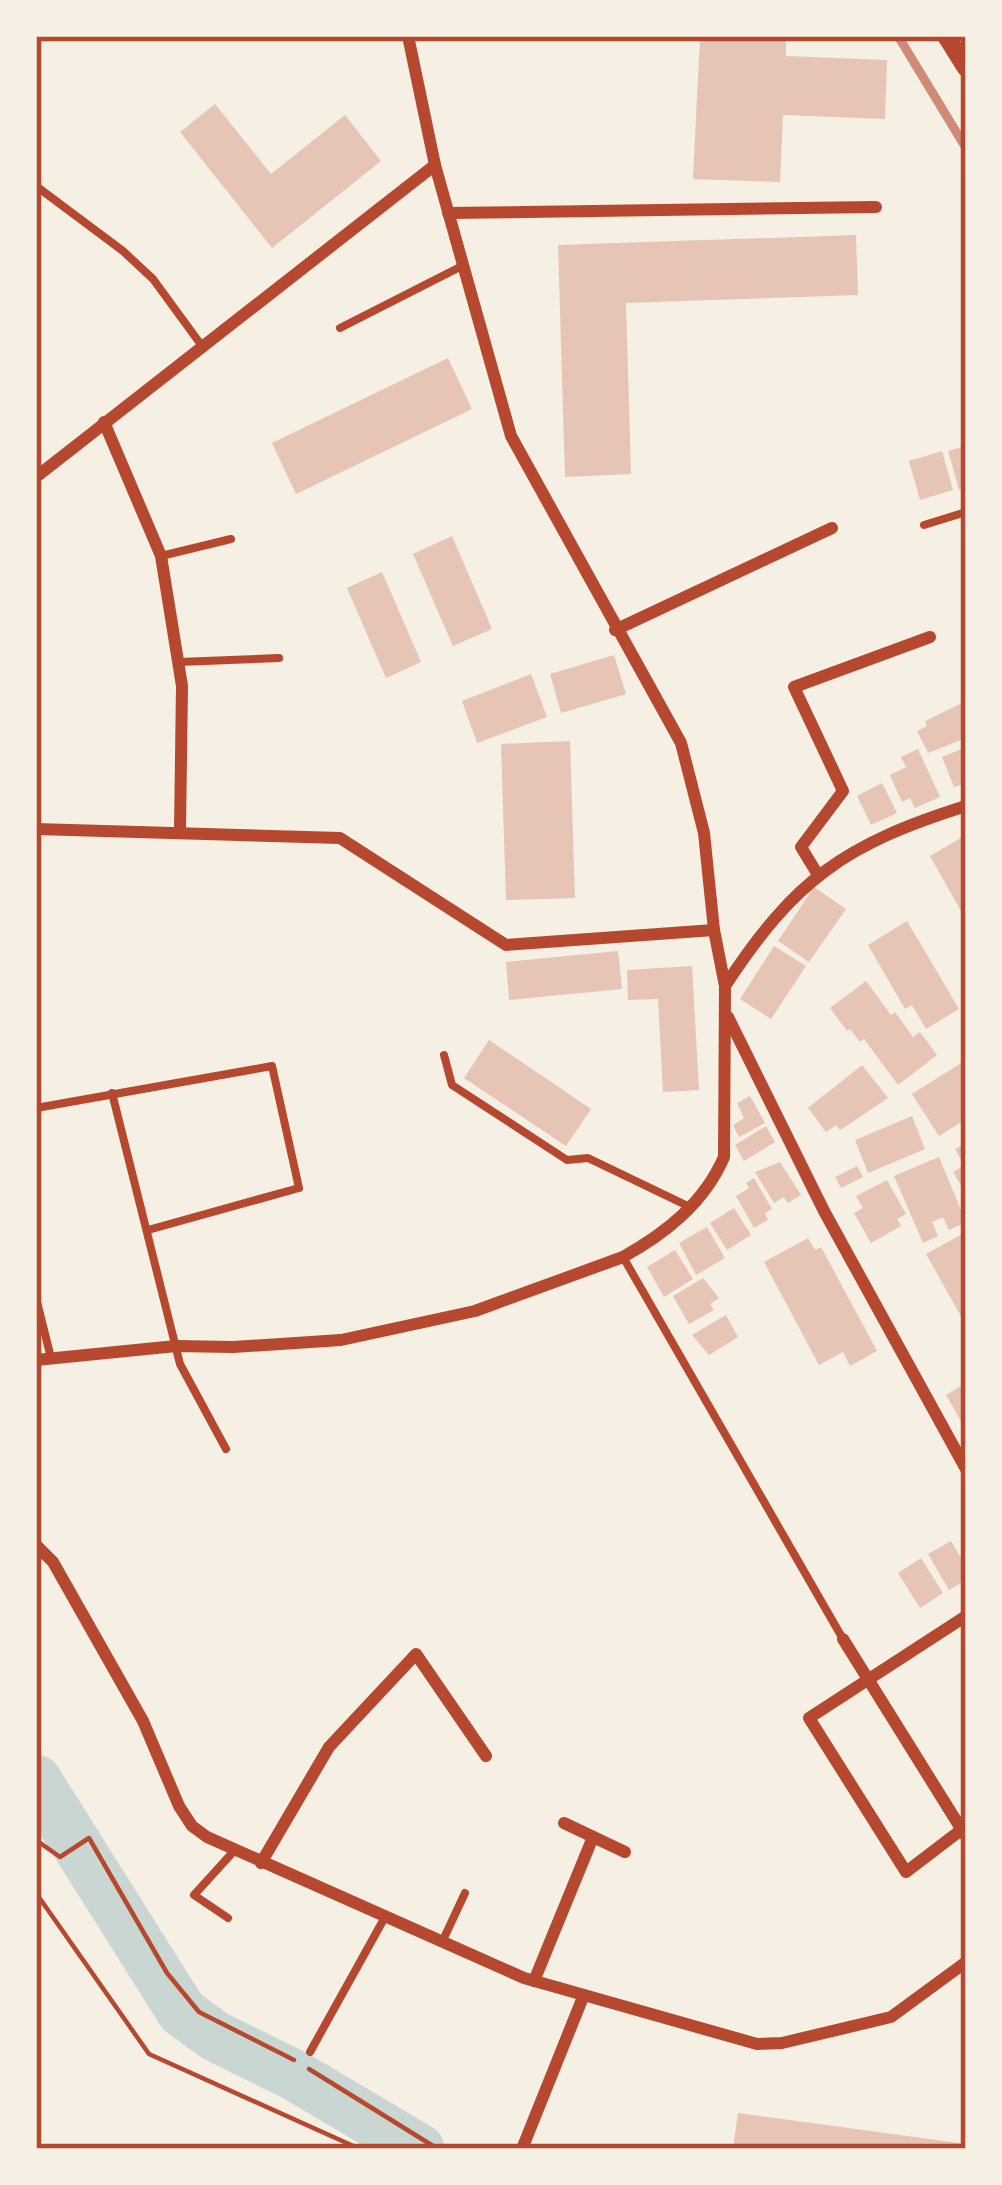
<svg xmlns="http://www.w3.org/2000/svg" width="1002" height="2185" font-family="'Asap Condensed',sans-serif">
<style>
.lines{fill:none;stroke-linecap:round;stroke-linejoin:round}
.river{stroke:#c9d6d2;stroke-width:51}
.building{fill:#e6c5b7}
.path{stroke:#b5482f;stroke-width:4.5}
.service{stroke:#b5482f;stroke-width:8}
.minor{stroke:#b5482f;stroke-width:12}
.tertiary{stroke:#b5482f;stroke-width:18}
.rail{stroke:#cf8b77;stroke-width:9}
.neatline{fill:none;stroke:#b5482f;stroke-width:4.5}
</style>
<rect width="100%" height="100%" fill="#f6efe4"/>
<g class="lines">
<path class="river" d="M36,1780L182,2012L215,2036L294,2075L419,2149"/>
</g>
<g class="building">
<path d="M700,36H786V56L887,60L885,119L783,115L780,182L693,179Z"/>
<path d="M215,104L271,174L345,115L381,161L272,248L180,132Z"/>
<path d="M856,235L858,295L626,303L631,474L565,477L558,245Z"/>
<path d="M448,358L472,409L296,494L272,443Z"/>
<path d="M966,446V488L959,490L948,451Z"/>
<path d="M942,451L953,490L920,500L909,461Z"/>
<path d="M452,536L492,629L453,646L413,554Z"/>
<path d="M382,572L421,662L386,678L347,588Z"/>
<path d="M614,655L626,694L561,713L550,674Z"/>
<path d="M531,674L547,717L477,743L462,701Z"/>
<path d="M962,703L966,738L928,753L917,731L927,726L925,721Z"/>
<path d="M570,741L575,898L506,900L501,744Z"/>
<path d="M966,747V783L954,787L942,757Z"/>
<path d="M918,749L940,797L915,808L910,798L902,802L890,775L906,767L901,757Z"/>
<path d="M882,783L897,813L871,825L857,796Z"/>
<path d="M966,835V920L930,856Z"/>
<path d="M814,887L846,909L809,962L778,941Z"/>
<path d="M907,921L959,1009L926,1029L912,1005L905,1009L868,945Z"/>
<path d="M774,946L806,966L771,1019L740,999Z"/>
<path d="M618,951L622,989L509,1000L506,962Z"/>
<path d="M692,966L699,1090L663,1092L658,999L628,1000L627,970Z"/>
<path d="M866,981L891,1015L895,1012L913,1037L920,1032L937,1055L898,1085L864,1039L860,1042L850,1029L847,1031L830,1008Z"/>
<path d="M489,1040L591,1109L566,1146L464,1078Z"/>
<path d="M966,1060V1119L939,1136L912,1094Z"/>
<path d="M862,1065L888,1098L840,1130L836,1125L826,1132L808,1108Z"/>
<path d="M750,1096L765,1123L739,1137L733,1125L744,1118L737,1103Z"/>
<path d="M912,1116L925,1149L868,1173L855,1140Z"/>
<path d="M766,1126L775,1142L744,1161L735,1145Z"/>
<path d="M966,1143V1194L953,1172L964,1165L955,1149Z"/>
<path d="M939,1157L966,1222L949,1230L943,1217L932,1222L938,1236L923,1243L894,1176Z"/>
<path d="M780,1162L801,1195L788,1203L784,1197L774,1203L755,1172Z"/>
<path d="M857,1166L863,1177L841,1188L835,1177Z"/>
<path d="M754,1178L772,1209L765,1213L768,1220L754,1228L736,1196L749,1188L746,1183Z"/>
<path d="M887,1180L906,1214L897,1219L901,1226L871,1243L854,1213L863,1208L856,1196Z"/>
<path d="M734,1208L751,1235L727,1250L710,1223Z"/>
<path d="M707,1227L725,1258L696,1275L679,1243Z"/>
<path d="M966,1232V1325L926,1254Z"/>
<path d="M808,1238L815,1250L821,1247L877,1351L850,1366L843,1352L819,1365L764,1262Z"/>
<path d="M675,1250L693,1279L664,1297L647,1267Z"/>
<path d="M703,1278L719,1298L710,1304L714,1310L689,1324L673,1296Z"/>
<path d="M726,1315L738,1337L709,1355L692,1335Z"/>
<path d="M966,1383V1421L962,1423L946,1395Z"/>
<path d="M951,1541L966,1567V1580L949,1590L928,1554Z"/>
<path d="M921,1558L943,1593L920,1608L898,1573Z"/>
<path d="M738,2113L966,2144V2149H733Z"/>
</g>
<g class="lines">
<g class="path">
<path d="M36,1840L60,1857L89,1838L167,1973L199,2012L294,2060"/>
<path d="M36,1893L149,2054L360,2149"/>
<path d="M309,2069L438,2149"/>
</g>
<g class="service">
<path d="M36,186L123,251L153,279L202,346"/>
<path d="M340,328L462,266"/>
<path d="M924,525L966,512"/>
<path d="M161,556L231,539"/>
<path d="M179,662L279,658"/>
<path d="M444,1055L452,1085L567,1160L588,1158L692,1208"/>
<path d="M112,1093L180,1364L226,1449"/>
<path d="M36,1108L272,1066L299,1188L148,1230"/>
<path d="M623,1257L843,1639"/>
<path d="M36,1298L51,1358"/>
<path d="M228,1918L194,1895L234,1851"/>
<path d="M443,1940L465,1893"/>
<path d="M310,2052L385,1917"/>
</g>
<g class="minor">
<path d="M448,213L876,207"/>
<path d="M104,422L161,556L182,686L180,830"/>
<path d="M36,477L435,165"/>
<path d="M615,630L832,528"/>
<path d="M36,829L340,838L506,945L714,930"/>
<path d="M818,875L801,847L843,791L794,687L930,637"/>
<path d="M725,986C795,879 845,844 966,806"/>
<path d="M728,1017L824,1211L966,1469"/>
<path d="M36,1360L176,1346L233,1347L341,1340L475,1311L623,1257C666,1233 704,1203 724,1157L725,986L714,930L704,833L681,743L511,436L435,165L408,36"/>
<path d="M36,1545L53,1562L143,1721L179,1806L192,1826L207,1837L524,1978L757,2044L782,2043L891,2017L966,1962"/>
<path d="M843,1639L965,1835"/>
<path d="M564,1823L625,1852"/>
<path d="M961,1830L906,1872L809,1718L966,1616"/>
<path d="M261,1863L329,1747L416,1654L486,1756"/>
<path d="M534,1981L593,1837"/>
<path d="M522,2149L583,1997"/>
</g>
<path class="tertiary" d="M946,36L966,68"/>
<path class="rail" d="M898,36L966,148"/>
</g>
<rect width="1002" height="2185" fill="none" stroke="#f6efe4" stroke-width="78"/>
<rect x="39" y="39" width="924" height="2107" class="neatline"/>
</svg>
